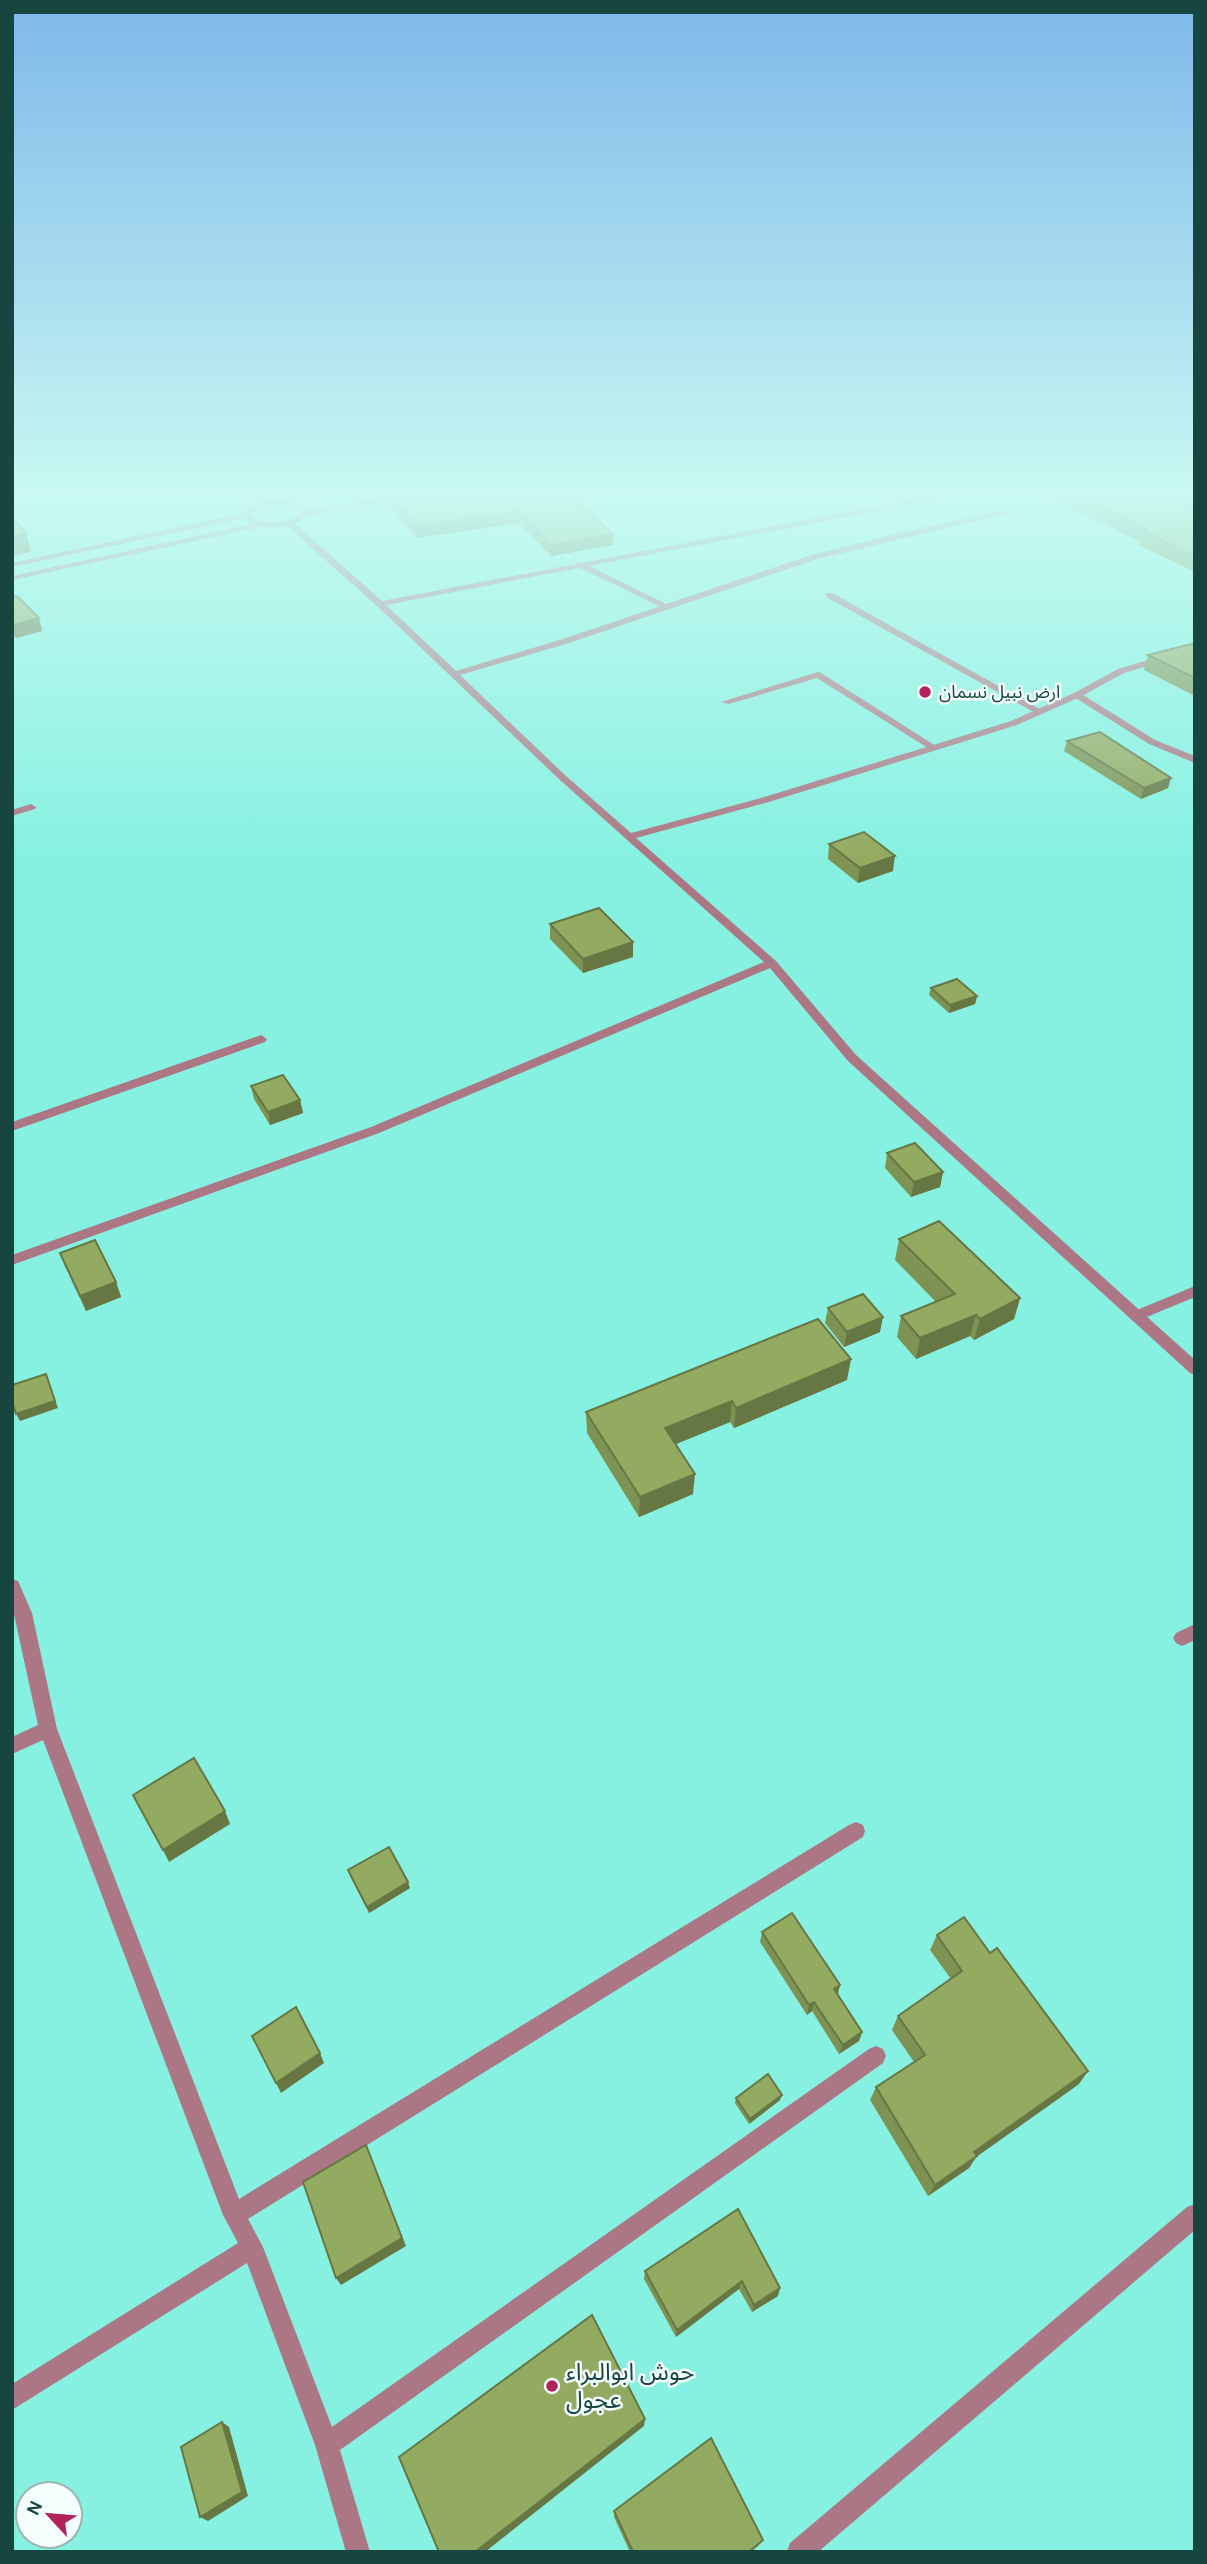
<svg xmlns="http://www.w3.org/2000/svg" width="1207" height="2564" font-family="Karla,'Noto Sans Arabic',sans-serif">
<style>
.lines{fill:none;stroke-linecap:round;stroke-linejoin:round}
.service{fill:#ac7784;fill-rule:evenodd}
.minor{fill:#ac7784;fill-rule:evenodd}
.tertiary{fill:#ac7784;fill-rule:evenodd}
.wall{fill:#7e9253}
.shaded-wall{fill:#677744}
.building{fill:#93aa61;stroke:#677744;stroke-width:2}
.poi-dot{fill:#b1235a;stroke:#f4fefc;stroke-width:2.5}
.labels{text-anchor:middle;stroke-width:5;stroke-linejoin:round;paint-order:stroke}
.far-poi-label{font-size:18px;fill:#17453f;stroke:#f4fefc;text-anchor:start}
.near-poi-label{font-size:24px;fill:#17453f;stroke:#f4fefc;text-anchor:start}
</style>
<rect width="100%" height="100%" fill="#87f1e1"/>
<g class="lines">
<g class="service">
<path d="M578,563H584L670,606L663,608L578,567Z"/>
<path d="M826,593H832L1045,712L1037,714L826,597Z"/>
<path d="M818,672L821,673L939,748L931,750L817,678L729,704L721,702Z"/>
<path d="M1074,693H1080L1155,740L1195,756V763L1149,744L1074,697Z"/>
<path d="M1195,1286V1297L1137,1321L1132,1320L1130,1316L1132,1312Z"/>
<path d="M1195,1624V1640L1182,1646L1176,1643L1173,1638L1176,1633Z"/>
</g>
<g class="minor">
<path d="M250,495H258L269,504L262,506Z"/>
<path d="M936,495L939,499L386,605L456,671L563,639L811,555L899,533L1005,510V514L817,559L569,643L460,675L566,776L631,833L761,798L1011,721L1074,693L1118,669L1195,646V652L1124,673L1080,697L1017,725L769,802L636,838L776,961L856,1055L1195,1360V1375L1190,1373L848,1061L770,968L379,1133L12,1265V1255L371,1127L764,962L560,780L377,606L286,525V521H292L382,601Z"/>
<path d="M31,804L36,807L35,809L12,816V810Z"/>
<path d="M261,1035L267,1039L265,1042L12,1131V1122Z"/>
<path d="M12,1579L18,1581L32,1613L57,1729L239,2199L849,1825L856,1822L863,1825L865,1831L863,1837L248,2219L263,2247L332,2427L869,2049L876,2046L883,2049L886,2056L883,2063L340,2450L370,2552H346L315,2445L247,2263L12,2410V2384L238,2243L223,2215L43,1740L12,1754V1737L38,1725L12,1605Z"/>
<path d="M1195,2204V2230L818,2552H787L790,2543L1187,2207Z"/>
</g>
<path class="tertiary" d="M405,495H422L308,515C295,527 278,529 261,527L12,580V576L252,524L244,518L12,567V563L244,513C258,496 293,496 310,510ZM273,504L294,506L302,512C288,525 268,527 252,517V513Z"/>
</g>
<g class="wall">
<path d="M381,495H571L613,545L551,556L519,523L416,538L388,504L387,496H382Z"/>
<path d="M1045,495H1183L1195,500V572L1139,545L1140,542Z"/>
<path d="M12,597L39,618L42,631L16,638L12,634Z"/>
<path d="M1195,643V696L1144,670L1148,655Z"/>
<path d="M1067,741L1168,788L1141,799L1064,751Z"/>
<path d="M829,844L893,871L858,883L828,859Z"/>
<path d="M550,924L633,957L583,973L550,939Z"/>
<path d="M931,988L977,996L975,1004L949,1013L929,995Z"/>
<path d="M251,1086L300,1100L303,1113L270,1125L254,1099Z"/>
<path d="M887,1153L943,1172L940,1187L911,1197L885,1168Z"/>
<path d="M899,1239L1020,1298L1014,1319L974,1340L970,1336L916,1359L897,1337L901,1316L936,1302L895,1260Z"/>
<path d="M60,1253L116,1282L121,1297L86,1311L66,1268Z"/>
<path d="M828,1308L880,1332L844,1347L825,1323Z"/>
<path d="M847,1380L734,1428L730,1422L675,1444L693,1494L639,1517L587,1433L586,1412Z"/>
<path d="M348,1870L410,1888L369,1913L350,1876Z"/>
<path d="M762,1932L840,1985L838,1994L862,2032L859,2041L839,2054L812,2011L807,2015L760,1942Z"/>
<path d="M937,1935L1079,2084L976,2157L969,2168L928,2196L870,2100L876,2087L914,2062L892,2030L898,2016L951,1979L930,1950Z"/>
<path d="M736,2098L780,2100L749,2124L735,2103Z"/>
<path d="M738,2209L778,2296L752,2312L739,2289L676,2337L644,2279L645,2271Z"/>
<path d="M614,2511L759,2545L751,2552H630L614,2517Z"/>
</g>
<g class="shaded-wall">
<path d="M293,495H319L294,499Z"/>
<path d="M518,511L519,523L416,538L415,526Z"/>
<path d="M26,533L31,552L12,556V536Z"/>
<path d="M613,534V545L551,556V545Z"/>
<path d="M39,618L42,631L16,638L12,625Z"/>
<path d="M1171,778L1168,788L1141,799L1144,788Z"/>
<path d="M895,856L893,871L858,883L860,868Z"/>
<path d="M633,942V957L583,973V959Z"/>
<path d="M977,996L975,1004L949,1013L950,1005Z"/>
<path d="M300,1100L303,1113L270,1125L268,1112Z"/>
<path d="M943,1172L940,1187L911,1197L914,1182Z"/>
<path d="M116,1282L121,1297L86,1311L80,1296Z"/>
<path d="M1020,1298L1014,1319L974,1340L980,1319Z"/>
<path d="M976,1315L970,1336L916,1359L920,1338Z"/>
<path d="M883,1317L880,1332L844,1347L847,1332Z"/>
<path d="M851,1359L847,1380L734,1428L736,1408Z"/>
<path d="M46,1374L58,1408L20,1421L16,1414Z"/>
<path d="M732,1401L730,1422L664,1449L665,1428Z"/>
<path d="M695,1474L693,1494L639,1517L640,1497Z"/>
<path d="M225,1811L230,1824L169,1862L163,1850Z"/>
<path d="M408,1882L410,1888L369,1913L367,1907Z"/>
<path d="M840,1985L837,1995L834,1989Z"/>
<path d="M814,2002L812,2011L807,2015L809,2005Z"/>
<path d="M862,2032L859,2041L839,2054L843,2045Z"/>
<path d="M320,2053L324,2063L281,2093L276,2083Z"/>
<path d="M1088,2071L1079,2084L976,2157L969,2168L928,2196L935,2185L974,2152Z"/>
<path d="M782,2095L780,2100L749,2124L750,2119Z"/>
<path d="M370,2154L406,2246L341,2285L336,2278Z"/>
<path d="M742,2281L739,2289L676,2337L677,2330Z"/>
<path d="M780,2288L778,2296L752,2312L754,2305Z"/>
<path d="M645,2419L644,2426L485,2552H475Z"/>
<path d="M222,2422L229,2427L248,2496L208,2521L200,2517Z"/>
</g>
<g class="building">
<path d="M389,495H571L613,534L551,545L518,511L415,526Z"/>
<path d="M1076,495H1183L1195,500V506L1190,507L1195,510V556L1143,531L1147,530Z"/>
<path d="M12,517L26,533L12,536Z"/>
<path d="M17,596L39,618L12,625V597Z"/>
<path d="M1195,643V678L1148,655Z"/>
<path d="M1100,732L1171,778L1144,788L1067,741Z"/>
<path d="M864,832L895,856L860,868L829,844Z"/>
<path d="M599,908L633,942L583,959L550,924Z"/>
<path d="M957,979L977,996L950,1005L931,988Z"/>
<path d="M283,1075L300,1100L268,1112L251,1086Z"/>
<path d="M915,1143L943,1172L914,1182L887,1153Z"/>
<path d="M939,1221L1020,1298L980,1319L976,1315L920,1338L901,1316L955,1294L899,1239Z"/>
<path d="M95,1240L116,1282L80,1296L60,1253Z"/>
<path d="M863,1294L883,1317L847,1332L828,1308Z"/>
<path d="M818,1319L851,1359L736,1408L732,1401L665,1428L695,1474L640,1497L586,1412Z"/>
<path d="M46,1374L55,1401L16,1414L12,1401V1385Z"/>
<path d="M194,1758L225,1811L163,1850L133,1795Z"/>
<path d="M389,1847L408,1882L367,1907L348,1870Z"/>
<path d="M792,1913L840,1985L834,1989L862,2032L843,2045L814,2002L809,2005L762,1932Z"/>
<path d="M964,1917L990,1953L997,1948L1088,2071L974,2152L977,2156L935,2185L876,2087L925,2055L898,2016L962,1971L937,1935Z"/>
<path d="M296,2007L320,2053L276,2083L252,2036Z"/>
<path d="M768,2074L782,2095L750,2119L736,2098Z"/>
<path d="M366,2145L402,2238L336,2278L303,2182Z"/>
<path d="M738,2209L780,2288L754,2305L742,2281L677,2330L645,2271Z"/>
<path d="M592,2315L645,2419L475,2552H439L399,2457Z"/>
<path d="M222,2422L242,2492L200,2517L181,2447Z"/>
<path d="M711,2438L763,2540L749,2552H633L614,2511Z"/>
</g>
<linearGradient id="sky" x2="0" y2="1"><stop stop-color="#7eb8ea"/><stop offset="0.58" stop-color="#c9f9f2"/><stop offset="1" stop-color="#c9f9f2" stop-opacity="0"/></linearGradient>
<rect width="1207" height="854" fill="url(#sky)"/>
<g class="poi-dot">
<circle cx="925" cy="692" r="7"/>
<circle cx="552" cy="2386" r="7"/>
</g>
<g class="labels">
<g class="far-poi-label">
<text x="939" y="698">ارض نبيل نسمان</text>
</g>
<g class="near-poi-label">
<text x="566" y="2380">حوش ابوالبراء<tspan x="566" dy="28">عجول</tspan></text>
</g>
</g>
<rect width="1207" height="2564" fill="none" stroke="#17453f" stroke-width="28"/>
<g transform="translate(49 2515) rotate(296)"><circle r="33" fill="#f4fefc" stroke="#9cb4b0" stroke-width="2"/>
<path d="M0-5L12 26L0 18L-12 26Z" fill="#b1235a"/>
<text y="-10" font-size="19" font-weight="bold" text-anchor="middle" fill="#17453f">N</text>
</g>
</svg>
